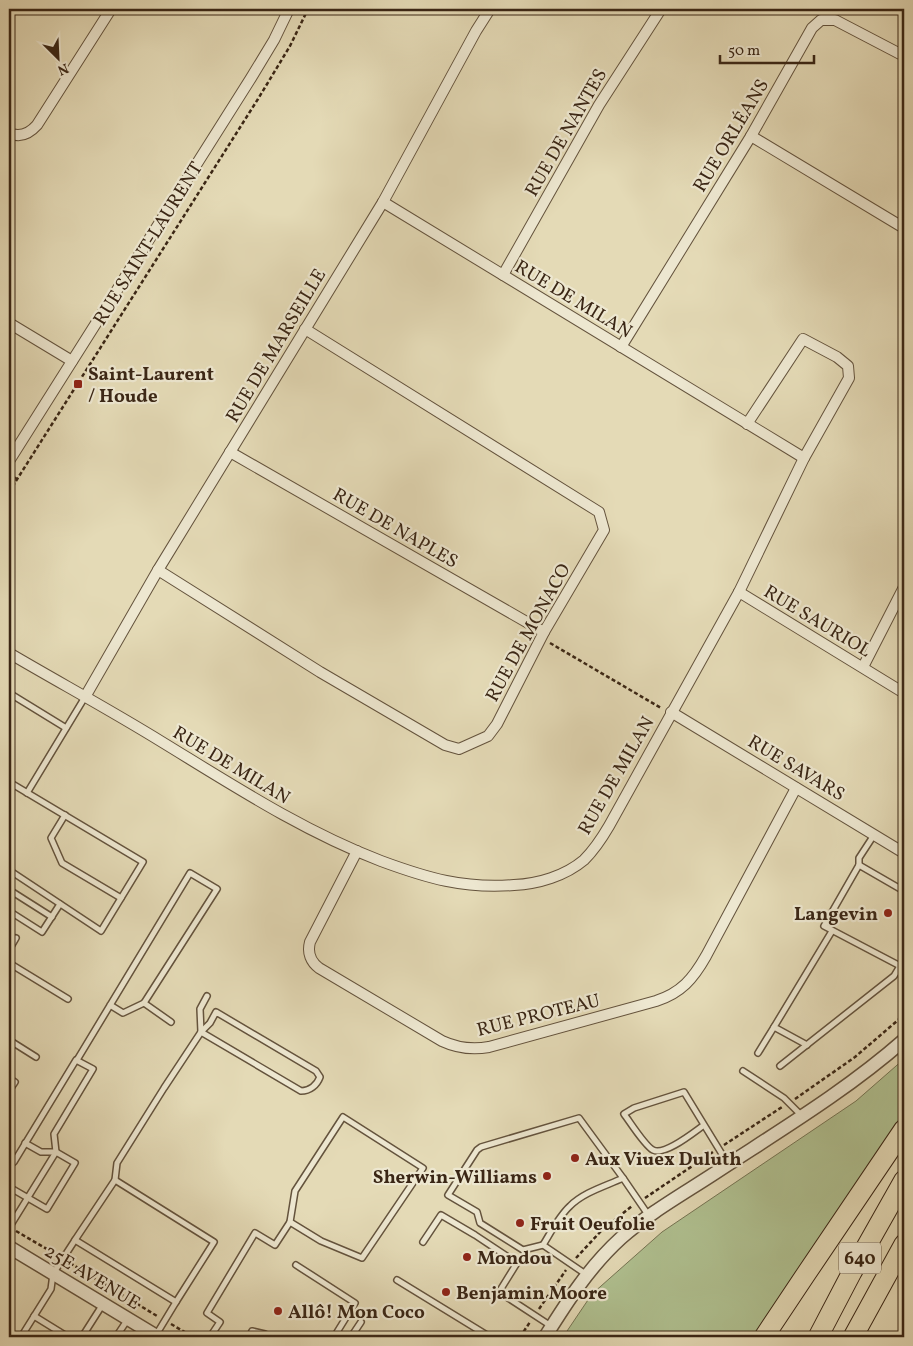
<svg xmlns="http://www.w3.org/2000/svg" width="913" height="1346" font-family="Vollkorn,serif">
<style>
.green{fill:#b0c191;stroke:#757453}
.lines{fill:none;stroke-linecap:round;stroke-linejoin:round}
.service-casing{stroke:#64533d;stroke-width:8}
.minor-casing{stroke:#64533d;stroke-width:12}
.tertiary-casing{stroke:#64533d;stroke-width:15}
.motorway-casing{stroke:#3a2615;stroke-width:21}
.path{stroke:#3a2615;stroke-width:2.5;stroke-dasharray:4 2.5;stroke-linecap:butt}
.service{stroke:#ede7d0;stroke-width:5}
.minor{stroke:#ede7d0;stroke-width:10}
.tertiary{stroke:#ede7d0;stroke-width:12}
.motorway{stroke:#e4dab6;stroke-width:19}
.poi-dot{fill:#8f2418;stroke:#ede7d0;stroke-width:2}
.labels{text-anchor:middle;stroke-width:4.5;stroke-linejoin:round;paint-order:stroke}
.shield{fill:#ede7d0;stroke:#70604d;stroke-width:1}
.shield-label{font-size:18px;font-weight:bold;fill:#3a2615}
.street-label{font-size:19px;fill:#3a2615;stroke:#ede7d0}
.poi-label{font-size:19px;font-weight:bold;fill:#3a2615;stroke:#ede7d0;text-anchor:start}
</style>
<rect width="100%" height="100%" fill="#e4dab6"/>
<filter id="stains"><feTurbulence type="fractalNoise" baseFrequency=".004" numOctaves="4"/><feColorMatrix values="0 0 0 0 .2 0 0 0 0 .09 0 0 0 0 .02 0 0 0 .5 -.17"/></filter>
<radialGradient id="worn" r=".72"><stop offset=".6" stop-color="#630" stop-opacity="0"/><stop offset="1" stop-color="#630" stop-opacity=".3"/></radialGradient>
<path class="green" d="M904,1059V1114L808,1254L753,1337H563L592,1294L662,1232L856,1101Z"/>
<g class="lines">
<g class="service-casing">
<g id="service">
<path d="M9,693L66,728"/>
<path d="M9,782L143,862L101,931L9,870"/>
<path d="M27,793L85,697"/>
<path d="M65,815L51,838L62,863L121,898"/>
<path d="M859,865V858L874,835"/>
<path d="M11,891L52,917"/>
<path d="M904,891L859,865L824,926L904,968"/>
<path d="M9,911L42,932L60,904"/>
<path d="M9,950L16,938"/>
<path d="M9,963L68,999"/>
<path d="M144,1003L171,1022"/>
<path d="M201,1032L200,1009L207,996"/>
<path d="M9,1040L36,1057"/>
<path d="M807,1045L774,1027L832,931"/>
<path d="M758,1053L774,1027"/>
<path d="M77,1060L190,873L217,889L144,1003L123,1013L110,1005"/>
<path d="M780,1066L894,976L900,966"/>
<path d="M743,1071L784,1098L802,1116"/>
<path d="M9,1078L15,1082L9,1091"/>
<path d="M343,1117L423,1168L362,1258L321,1241L290,1222L295,1191Z"/>
<path d="M704,1125C694,1132 665,1156 653,1150C645,1146 630,1122 624,1114L634,1108L684,1092L728,1164"/>
<path d="M9,1166L14,1162L76,1060L93,1069L54,1134L56,1152L9,1228"/>
<path d="M115,1180L117,1163L164,1088L201,1032L210,1023L216,1012L316,1071L320,1077C317,1085 310,1091 301,1091L201,1032"/>
<path d="M9,1187L47,1209L75,1163L56,1152H41L25,1143"/>
<path d="M75,1240L115,1180L214,1242L176,1302"/>
<path d="M423,1242L441,1215L475,1235L517,1263L499,1292L551,1326"/>
<path d="M543,1245L523,1250L480,1223L477,1212L448,1195L477,1150L481,1147L579,1118L623,1178"/>
<path d="M296,1265L355,1303L334,1337"/>
<path d="M587,1275L543,1245C551,1232 559,1216 570,1206C584,1192 606,1186 623,1178L649,1216"/>
<path d="M397,1280L490,1337"/>
<path d="M34,1316L68,1337"/>
<path d="M21,1337L51,1289L53,1274L75,1240L176,1302L156,1335"/>
<path d="M82,1337L103,1304"/>
<path d="M116,1337L128,1319"/>
<path d="M210,1337L220,1322L207,1313L255,1233L275,1245L290,1222"/>
<path d="M249,1337L252,1331L265,1334L270,1337"/>
<path d="M351,1337L361,1322"/>
</g>
</g>
<g class="minor-casing">
<g id="minor">
<path d="M9,133C20,138 29,134 37,125L111,9"/>
<path d="M751,136L904,228"/>
<path d="M383,202L804,458"/>
<path d="M503,275L599,105L661,9"/>
<path d="M9,323L72,361"/>
<path d="M621,347L751,136L812,28L821,20H835L904,56"/>
<path d="M230,452L544,632"/>
<path d="M9,461L251,78L274,40L289,9"/>
<path d="M158,570L320,672L445,745L459,749L488,736L497,724L544,632L604,530L599,512L305,329"/>
<path d="M739,592L904,693"/>
<path d="M9,653C60,683 112,711 162,742C234,786 303,831 381,861C427,878 464,889 514,885C538,884 565,876 584,860C594,850 602,838 609,826L739,592L804,458L849,378L848,366L837,357L803,339L747,424"/>
<path d="M863,667L904,587"/>
<path d="M85,697L158,570L383,202L476,31L490,9"/>
<path d="M671,712L904,853"/>
<path d="M357,851L310,942C307,953 311,962 319,968L442,1041C457,1048 472,1050 489,1047L656,1001C681,993 693,979 706,956L796,788"/>
</g>
</g>
<g class="tertiary-casing">
<g id="tertiary">
<path d="M9,1247L158,1337"/>
<path d="M545,1337C567,1302 589,1267 621,1238C649,1213 683,1194 715,1173C779,1131 846,1091 904,1040"/>
</g>
</g>
<g class="motorway-casing">
<g id="motorway">
<path d="M764,1337L806,1274L904,1129"/>
<path d="M818,1337L852,1272L904,1180"/>
<path d="M853,1337L904,1244"/>
</g>
</g>
<g class="path">
<path d="M9,474L17,479"/>
<path d="M9,492L258,99L290,46L308,9"/>
<path d="M550,643L661,708"/>
<path d="M795,1099L855,1057L904,1015"/>
<path d="M724,1145L782,1107"/>
<path d="M645,1198L713,1152"/>
<path d="M16,1231L57,1255"/>
<path d="M576,1258L602,1230L632,1206"/>
<path d="M70,1263L157,1316"/>
<path d="M539,1309L566,1270"/>
<path d="M171,1324L193,1337"/>
<path d="M520,1337L530,1322"/>
</g>
<use href="#service" class="service"/>
<use href="#minor" class="minor"/>
<use href="#tertiary" class="tertiary"/>
<use href="#motorway" class="motorway"/>
</g>
<g class="poi-dot">
<rect x="73" y="379" width="10" height="10" rx="2.5"/>
<circle cx="888" cy="913" r="5"/>
<circle cx="575" cy="1158" r="5"/>
<circle cx="547" cy="1176" r="5"/>
<circle cx="520" cy="1223" r="5"/>
<circle cx="467" cy="1257" r="5"/>
<circle cx="446" cy="1292" r="5"/>
<circle cx="278" cy="1311" r="5"/>
</g>
<g class="labels">
<rect class="shield" x="839" y="1242.5" width="42" height="31" rx="4"/>
<g class="shield-label">
<text x="860" y="1264">640</text>
</g>
<g class="street-label">
<text transform="translate(565 132) rotate(-60)" y="7">RUE DE NANTES</text>
<text transform="translate(730 135) rotate(-59)" y="7">RUE ORLÉANS</text>
<text transform="translate(147 243) rotate(-58)" y="7">RUE SAINT-LAURENT</text>
<text transform="translate(574 298) rotate(31)" y="7">RUE DE MILAN</text>
<text transform="translate(275 345) rotate(-59)" y="7">RUE DE MARSEILLE</text>
<text transform="translate(396 527) rotate(30)" y="7">RUE DE NAPLES</text>
<text transform="translate(818 620) rotate(31)" y="7">RUE SAURIOL</text>
<text transform="translate(527 632) rotate(-61)" y="7">RUE DE MONACO</text>
<text transform="translate(232 764) rotate(31)" y="7">RUE DE MILAN</text>
<text transform="translate(797 767) rotate(31)" y="7">RUE SAVARS</text>
<text transform="translate(615 775) rotate(-60)" y="7">RUE DE MILAN</text>
<text transform="translate(538 1014) rotate(-14)" y="7">RUE PROTEAU</text>
<text transform="translate(93 1276) rotate(31)" y="7">25E AVENUE</text>
</g>
<g class="poi-label">
<text x="88" y="380">Saint-Laurent<tspan x="88" dy="22">/ Houde</tspan></text>
<text x="878" y="920" text-anchor="end">Langevin</text>
<text x="585" y="1165">Aux Viuex Duluth</text>
<text x="537" y="1183" text-anchor="end">Sherwin-Williams</text>
<text x="530" y="1230">Fruit Oeufolie</text>
<text x="477" y="1264">Mondou</text>
<text x="456" y="1299">Benjamin Moore</text>
<text x="288" y="1318">Allô! Mon Coco</text>
</g>
</g>
<rect width="913" height="1346" fill="none" stroke="#e4dab6" stroke-width="30"/>
<rect x="10" y="10" width="893" height="1326" fill="none" stroke="#3a2615" stroke-width="2.5"/>
<rect x="15" y="15" width="883" height="1316" fill="none" stroke="#3a2615"/>
<g transform="translate(58 58) rotate(156)" stroke="#ede7d0" stroke-width="4" paint-order="stroke">
<path d="M0-4L9 19L0 12L-9 19Z" fill="#3a2615"/>
<text y="-8" font-size="14" font-weight="bold" text-anchor="middle" fill="#3a2615">N</text>
</g>
<path d="M720 55v8h94v-8" fill="none" stroke="#3a2615" stroke-width="2.5"/>
<text x="728" y="55" font-size="15" fill="#3a2615" stroke="#ede7d0" stroke-width="4" paint-order="stroke">50 m</text>
<rect width="100%" height="100%" filter="url(#stains)"/>
<rect width="100%" height="100%" fill="url(#worn)"/>
</svg>
